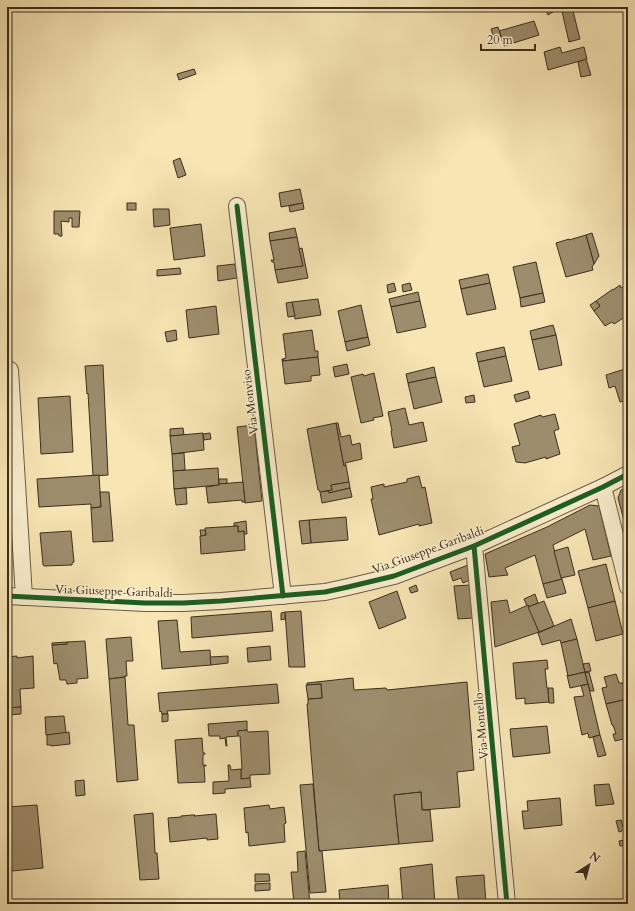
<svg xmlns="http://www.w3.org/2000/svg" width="635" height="911" font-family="Cardo,serif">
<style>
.building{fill:#9d8d6c;stroke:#3c2e1d}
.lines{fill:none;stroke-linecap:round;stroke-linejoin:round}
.minor-casing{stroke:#6b5c43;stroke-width:18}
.minor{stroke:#faeece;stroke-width:16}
.cycleway-casing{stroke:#faeece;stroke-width:8}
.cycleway{stroke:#1b5e20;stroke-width:5}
.labels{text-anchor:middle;stroke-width:3;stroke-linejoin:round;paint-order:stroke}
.street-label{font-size:12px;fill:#3c2e1d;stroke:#faeece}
</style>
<rect width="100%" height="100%" fill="#f7e5b4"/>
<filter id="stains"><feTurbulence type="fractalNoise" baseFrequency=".005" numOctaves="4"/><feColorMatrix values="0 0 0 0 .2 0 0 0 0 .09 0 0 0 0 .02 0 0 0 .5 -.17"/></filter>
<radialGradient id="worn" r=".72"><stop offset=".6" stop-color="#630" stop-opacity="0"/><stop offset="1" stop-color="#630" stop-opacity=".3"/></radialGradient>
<g class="building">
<path d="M547,7H554L556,10L548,15L545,8Z"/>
<path d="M561,7H572L580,39L569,42Z"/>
<path d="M534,21L539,35L504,46L499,31Z"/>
<path d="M498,27L501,36L494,38L491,29Z"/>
<path d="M560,47L562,53L584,47L587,59L548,70L544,52Z"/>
<path d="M586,59L591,75L581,77L578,62Z"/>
<path d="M194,69L196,74L179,80L177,74Z"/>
<path d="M180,158L186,175L178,178L173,161Z"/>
<path d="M300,189L303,203L281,207L279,193Z"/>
<rect x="127" y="203" width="9" height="7"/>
<path d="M303,203L304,209L290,212L289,206Z"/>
<path d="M153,209H169L170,225L154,227Z"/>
<path d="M54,211H80L79,227H72V218H69V222L61,221L62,236H59V234H54Z"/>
<path d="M201,224L205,256L174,260L170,228Z"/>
<path d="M626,227H628V240L624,228Z"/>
<path d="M295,228L297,237L270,241L269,233Z"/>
<path d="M592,233L599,256L594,264L586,235Z"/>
<path d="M586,235L594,264L592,267L593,270L566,277L556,243L569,239V240Z"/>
<path d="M297,237L303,266L275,270L274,262H272L271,260H274L270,241Z"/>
<path d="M302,248L308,278L278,283L275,270L303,266L299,249Z"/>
<path d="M536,262L543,293L520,298L513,267Z"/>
<path d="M235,264L237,278L218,281L217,266Z"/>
<path d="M180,268L181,274L157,276V270Z"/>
<path d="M488,274L490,283L461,289L459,280Z"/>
<path d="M394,283L396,291L388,293L387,285Z"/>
<path d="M410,283L412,290L403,292L402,285Z"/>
<path d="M490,283L496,309L467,315L461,289Z"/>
<path d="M628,283V315L614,324L612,322L605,326L594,311L600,306L596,301L613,289V290L620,285L621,288Z"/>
<path d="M418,292L420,301L391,307L389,299Z"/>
<path d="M543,293L545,302L521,307L520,298Z"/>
<path d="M318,299L321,315L295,319L292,302Z"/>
<path d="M420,301L426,327L397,333L391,307Z"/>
<path d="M596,301L600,306L594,311L590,305Z"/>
<path d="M292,302L295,316L288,317L286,303Z"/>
<path d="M361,305L368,337L345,342L338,311Z"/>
<path d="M216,306L219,334L189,338L186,310Z"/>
<path d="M553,325L556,335L532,340L530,331Z"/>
<path d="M176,330L177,340L167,342L165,332Z"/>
<path d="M312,330L315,351H318V357L283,361V359L286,358L283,334Z"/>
<path d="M556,335L562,365L539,370L532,340Z"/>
<path d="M368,337L370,345L347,351L345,342Z"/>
<path d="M504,347L506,356L478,362L476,353Z"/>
<path d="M506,356L512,381L484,387L478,362Z"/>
<path d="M318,357L320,375L311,376V381L285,384L282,359H283V361Z"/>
<path d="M347,364L349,374L335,377L333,367Z"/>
<path d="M103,365L108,475L93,476L88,393L87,394L85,366Z"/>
<path d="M434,367L436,377L408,383L406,374Z"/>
<path d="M628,368V400L620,402L615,386L609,388L606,375Z"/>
<path d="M374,373L383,416L373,418L374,420L361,423L351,377L363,374L364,376Z"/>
<path d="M436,377L442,402L414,409L408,383Z"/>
<path d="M528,391L530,398L516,402L514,395Z"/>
<path d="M474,395L475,402L466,403L465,397Z"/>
<path d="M70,396L73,452L41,454L38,398Z"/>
<path d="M405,408L409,425L423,422L427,441L394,448L391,431H392L388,412Z"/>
<path d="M555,414L559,429L554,431L560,454L546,459V457L525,463L516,462L512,447L520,445L514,424L541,415L542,417Z"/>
<path d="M336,423L344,466L346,465L349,482L331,485L332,490L320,492L319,490H318L307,429Z"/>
<path d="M336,423H338L341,437L350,435L352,445L360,443L362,459L345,463L346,465L344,466Z"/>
<path d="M254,425L262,501L245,503L237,427Z"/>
<path d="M183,428L184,435L170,436V429Z"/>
<path d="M203,433L204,450L172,454L170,436Z"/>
<path d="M210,433L211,439L204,440L203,434Z"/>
<path d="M184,453L185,470L173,471L172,454Z"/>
<path d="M218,468L219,485L174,489L173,471Z"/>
<path d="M99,475L101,507L91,508V504L39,507L37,479Z"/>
<path d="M419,476L422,488L425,487L432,523L419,526V524L379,535L371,499H373L371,487L384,484V487L407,482V479Z"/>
<rect x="219" y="479" width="8" height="5"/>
<path d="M243,482L245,502H242V500L208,503L206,487L219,485V484Z"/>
<path d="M349,482L350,488L329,493L328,491L332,490L331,485Z"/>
<path d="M628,487V536L618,498L621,490Z"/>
<path d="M186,488L187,504L176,505L174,489Z"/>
<path d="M350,488L352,497L322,503L320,492L328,491L329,493Z"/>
<path d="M100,492H109L113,541L93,542L91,508L101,507Z"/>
<path d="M590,505L599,506L611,556L593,560L585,529L553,545L562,579L543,584L535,555L505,568L508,575L489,577L485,554L547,527Z"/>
<path d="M346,517L348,540L311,543L309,520Z"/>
<path d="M309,520L311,543L302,544L299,521Z"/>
<path d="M246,521L247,534H244V531L238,532V526H234V523Z"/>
<path d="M238,526V532L244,531L245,550L201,554L200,536L206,535L205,528Z"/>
<path d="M200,530H205L206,535L201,536Z"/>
<path d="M71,531L74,562L72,563V565L44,566V565H43L42,554L40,533Z"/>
<path d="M568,547L575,575L561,578L554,551Z"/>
<path d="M606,564L615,601L588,608L578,571Z"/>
<path d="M468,565L470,580L463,583L461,578L453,581L450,572Z"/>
<path d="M562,579L566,593L547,598L543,584Z"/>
<path d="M416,585L418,591L411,593L409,588Z"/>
<path d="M470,585L473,618L458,619L454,586Z"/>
<path d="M397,591L406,618L379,629L369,602Z"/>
<path d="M535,594L538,603L528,607V605L527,606L524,599Z"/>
<path d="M507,600L510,613L528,605L539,632L495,647L491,602Z"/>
<path d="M544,601L554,626L539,632L528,607Z"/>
<path d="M615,601L623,634L596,641L588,608Z"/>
<path d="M271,611L273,631L192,638L191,617Z"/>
<path d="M301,611L305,667H289L285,612Z"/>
<path d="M285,612V619L281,620V613Z"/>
<path d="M571,619L577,639L561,643L560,640L542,645L538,633Z"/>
<path d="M177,620L180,652L210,650L211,665L162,669L158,621Z"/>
<path d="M131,637L133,661H126L127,676H125V677L109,679L106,639Z"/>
<path d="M577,639L585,672L568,676L561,643Z"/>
<path d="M85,641L88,678L77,679V683L67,684L66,680H60L57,663L54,664L52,645L67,644V642Z"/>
<path d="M67,642V644L52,645V643Z"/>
<path d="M270,646L271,660L248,662L247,648Z"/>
<path d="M17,656V658L33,656L34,688L20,689L21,707L7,708V657Z"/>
<path d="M228,656V663L211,665L210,657Z"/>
<path d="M547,660L548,669H545L547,688H548L549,702L525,704V698L516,699L513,663Z"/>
<path d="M589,663L591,671L585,672L583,664Z"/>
<path d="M585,672L588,684L570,688L567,675H568V676Z"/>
<path d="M589,672L594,691H590L585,673Z"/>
<path d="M616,674L619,683H623L627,699L606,704L602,688L607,687L604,677Z"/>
<path d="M125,677L128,725H134L138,780L117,782L109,679Z"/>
<path d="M353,678L354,690L386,688L387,690L467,682L474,770L457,772L460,807L422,810L421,792L394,795L399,844L319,851L307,704H308V699L322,698L321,684L307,685V683Z"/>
<path d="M277,684L279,703L167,711L168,714H162L161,711L160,712L158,693Z"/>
<path d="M321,684L322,698L308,699L306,685Z"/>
<path d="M588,684L600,735L589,738L588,733L582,735L574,697L584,696L581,686Z"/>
<path d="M548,688H553L554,703H549Z"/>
<path d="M627,699L628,704V738L615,741L613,734H616L613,725H612L606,704Z"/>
<path d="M21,707V714L7,715V708Z"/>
<path d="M162,714H168V721L162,722Z"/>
<path d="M64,716L66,733L46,735L45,717Z"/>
<path d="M247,721V730L238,731V736L226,737L227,746H226L225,738L220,739V736H209L208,724Z"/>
<path d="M547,726L550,753L513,757L510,729Z"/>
<path d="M247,730L248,732L268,731L270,774L250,775V778L241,779V769H242L240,736H238V731Z"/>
<path d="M69,732L70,744L51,746V745H47V735Z"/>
<path d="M600,735L606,755L598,757L593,737Z"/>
<path d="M202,738L203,753H205V754L203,755V765H206V766H204L205,782L178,783L175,740Z"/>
<path d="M7,752L9,776H7Z"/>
<path d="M228,765H230L231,770L241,769V779L250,778L251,787L225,789V793L213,794V782L229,781Z"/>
<path d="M84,780L85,795L76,796L75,781Z"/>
<path d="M313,784L319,851H322L326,892L310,893L300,785Z"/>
<path d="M609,784L614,804L596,806L594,785Z"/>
<path d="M421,792L422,810H430L433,841L399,844L394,795Z"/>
<path d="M560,798L562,825L524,829L522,811H528L527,801Z"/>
<path d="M37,805L43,868L12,871L7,824V807Z"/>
<path d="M269,805L270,809L284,807L286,823L284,824L285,842L249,846L248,832L246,833L244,808Z"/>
<path d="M153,813L155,853H157L159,879L140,880L134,815Z"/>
<path d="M216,814L218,839L207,840V838L170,842L168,818L181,817V816L192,815H195L194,816Z"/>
<path d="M621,820L624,830L619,832L616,821Z"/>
<path d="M626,840L628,845L620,846L619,841Z"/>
<path d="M305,851L310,904H294L291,872H298L297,852Z"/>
<path d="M432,864L435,904H403L400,868Z"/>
<path d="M255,874H269L270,881L255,882Z"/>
<path d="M484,875L486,904H459L456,877Z"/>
<path d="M270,883V890L255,891V884Z"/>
<path d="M388,885L389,904H340L339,890Z"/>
</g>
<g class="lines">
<g class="minor-casing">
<g id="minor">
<path d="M237,206L283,596"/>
<path d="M10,370L24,597"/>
<path d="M603,487L628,587"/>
<path d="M474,546L507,904"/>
<path d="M7,596L145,603H183L221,601L301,594L325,592L348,587L394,576L474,546L603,487L628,474"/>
</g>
</g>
<use href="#minor" class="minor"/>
<g class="cycleway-casing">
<g id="cycleway">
<path d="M237,206L283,596"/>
<path d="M474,546L507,904"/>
<path d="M7,596L145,603H183L221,601L301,594L325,592L348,587L394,576L474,546L603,487L628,474"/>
</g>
</g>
<use href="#cycleway" class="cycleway"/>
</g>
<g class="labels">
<g class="street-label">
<text transform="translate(250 402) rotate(-97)" y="4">Via Monviso</text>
<text transform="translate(428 550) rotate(-20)" y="4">Via Giuseppe Garibaldi</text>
<text transform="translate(114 591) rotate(2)" y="4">Via Giuseppe Garibaldi</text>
<text transform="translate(481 726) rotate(-95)" y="4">Via Montello</text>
</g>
</g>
<rect width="635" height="911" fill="none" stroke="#f7e5b4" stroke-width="24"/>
<rect x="8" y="8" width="619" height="895" fill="none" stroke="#3c2e1d" stroke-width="2"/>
<rect x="12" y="12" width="611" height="887" fill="none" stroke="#3c2e1d"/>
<g transform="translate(589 865) rotate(36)" stroke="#faeece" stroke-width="3" paint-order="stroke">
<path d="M0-3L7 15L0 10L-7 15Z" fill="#3c2e1d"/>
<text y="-6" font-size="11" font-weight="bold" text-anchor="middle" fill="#3c2e1d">N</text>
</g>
<path d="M481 44v6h54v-6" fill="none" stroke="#3c2e1d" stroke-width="2"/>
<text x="487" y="44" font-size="12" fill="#3c2e1d" stroke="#faeece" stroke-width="3" paint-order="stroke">20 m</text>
<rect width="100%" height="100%" filter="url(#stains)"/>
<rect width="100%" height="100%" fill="url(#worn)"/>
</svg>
